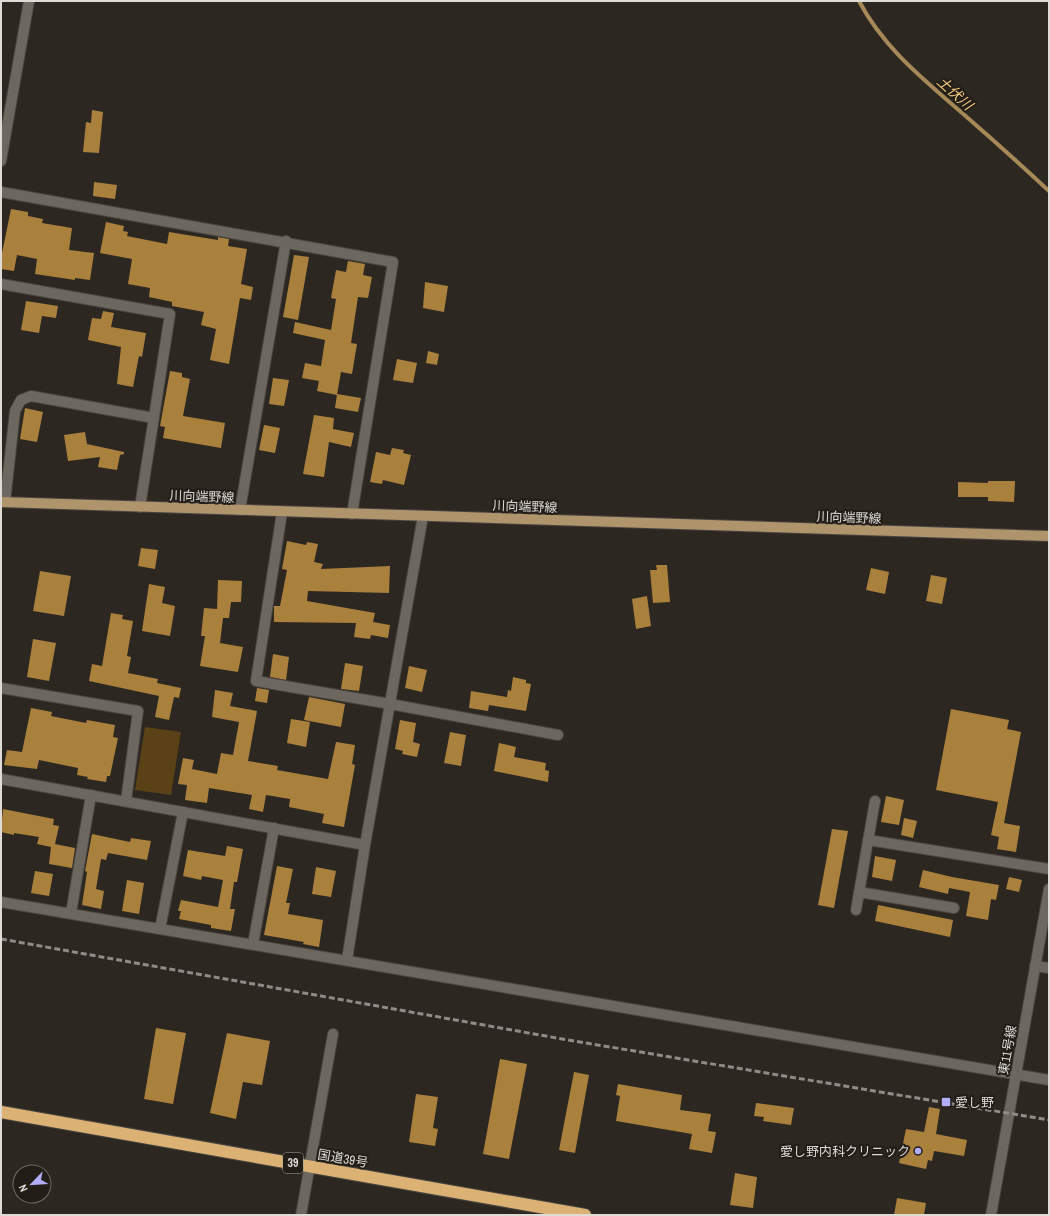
<svg xmlns="http://www.w3.org/2000/svg" width="1050" height="1216" font-family="'Archivo Narrow','Noto Sans JP',sans-serif">
<style>
.green{fill:#5b4116}
.lines{fill:none;stroke-linecap:round;stroke-linejoin:round}
.stream{stroke:#a78957;stroke-width:4}
.building{fill:#aa803d}
.minor-casing{stroke:#494540;stroke-width:12}
.major-casing{stroke:#494540;stroke-width:12}
.highway-casing{stroke:#494540;stroke-width:14}
.minor{stroke:#6c675f;stroke-width:10}
.major{stroke:#af946c;stroke-width:10}
.highway{stroke:#dbb274;stroke-width:12}
.rail{stroke:#8f8b86;stroke-width:3;stroke-dasharray:6 3;stroke-linecap:butt}
.poi-dot{fill:#b2adf9;stroke:#221e17;stroke-width:1.5}
.labels{text-anchor:middle;stroke-width:4;stroke-linejoin:round;paint-order:stroke}
.shield{fill:#221e17;stroke:#a6a39e;stroke-width:1}
.shield-label{font-size:12px;font-weight:bold;fill:#dfdcd8}
.street-label{font-size:13px;fill:#dfdcd8;stroke:#221e17}
.poi-label{font-size:13px;fill:#dfdcd8;stroke:#221e17;text-anchor:start}
.water-label{font-size:14px;font-style:italic;fill:#fdce87;stroke:#221e17}
</style>
<rect width="100%" height="100%" fill="#2c2721"/>
<path class="green" d="M145,727L181,732L171,795L135,790Z"/>
<g class="lines">
<path class="stream" d="M859,1C883,47 922,78 961,112C991,138 1020,164 1049,191"/>
</g>
<g class="building">
<path d="M92,110L103,112L99,153L83,152L86,122L91,123Z"/>
<path d="M94,182L117,185L115,199L93,196Z"/>
<path d="M11,209L28,212V216L43,219L42,223L72,228L69,250L94,253L90,280L75,278V280L35,274L37,259L17,255L14,271L1,269V258Z"/>
<path d="M106,222L124,226L123,231L128,232L127,236L167,244L169,232L218,240V237L229,239L228,246L247,249L241,284L253,287L251,300L240,298L229,364L210,360L216,329L201,325L204,312L172,306V302L149,297L150,288L128,284L132,259L100,253Z"/>
<path d="M294,255L309,257L298,320L283,317Z"/>
<path d="M348,261L365,264L363,275L372,277L368,298L358,297L351,343L357,344L352,374L341,372L337,395L317,391L319,381L302,378L305,363L321,366L325,340L293,333L295,322L331,330L336,299L331,298L336,270L346,272Z"/>
<path d="M425,282L448,286L444,312L423,308Z"/>
<path d="M26,301L58,306L56,318L42,316L39,333L21,330Z"/>
<path d="M103,311L114,313L111,327L146,333L142,357L139,356L133,387L117,384L121,347L88,340L92,318L101,319Z"/>
<path d="M428,351L439,354L437,365L426,363Z"/>
<path d="M397,359L417,363L413,383L393,380Z"/>
<path d="M170,371L182,373V377L190,379L183,416L225,423L221,448L163,438L165,427L160,426Z"/>
<path d="M273,378L289,380L284,406L269,404Z"/>
<path d="M337,394L361,398L358,412L335,408Z"/>
<path d="M25,408L43,412L37,442L20,439Z"/>
<path d="M314,415L334,418L333,429L354,433L351,447L329,442L324,477L303,474Z"/>
<path d="M264,425L280,428L275,453L259,450Z"/>
<path d="M85,432L87,444L124,452V454L120,455L117,470L98,467L100,457L68,461L64,435Z"/>
<path d="M392,448L404,450L403,453L411,455L404,485L383,480L382,484L370,482L376,452L390,455Z"/>
<path d="M988,481H1015L1014,502L988,501V497H958V482L988,483Z"/>
<path d="M287,541L306,545L307,542L318,544L314,562L323,564L321,569L390,566L389,593L308,591L307,601L375,613L373,622L390,625L388,638L371,635L370,639L354,637L356,623L274,622V606H280L287,570L282,569Z"/>
<path d="M141,548L158,550L155,569L138,566Z"/>
<path d="M656,565H667L670,602L653,603L650,570H657Z"/>
<path d="M871,568L889,572L885,594L866,590Z"/>
<path d="M40,571L71,576L64,616L33,611Z"/>
<path d="M931,575L947,578L942,604L926,601Z"/>
<path d="M218,580L242,581L241,602H231L229,618H223L220,643L243,647L238,672L200,666L205,636H201L204,608L217,609Z"/>
<path d="M149,584L165,587L162,603L175,606L170,636L142,631Z"/>
<path d="M647,596L651,626L636,629L632,599Z"/>
<path d="M111,613L123,615L122,619L133,621L127,656L131,657L128,673L158,679L157,683L181,688L179,698L174,697L169,720L155,717L159,696L89,681L92,664L102,666Z"/>
<path d="M33,639L56,643L49,681L27,677Z"/>
<path d="M273,654L289,657L286,680L270,677Z"/>
<path d="M345,663L363,666L359,691L341,689Z"/>
<path d="M409,666L427,670L422,692L405,688Z"/>
<path d="M513,677L526,680V683L531,684L526,711L489,705L488,711L469,708L471,691L507,697L508,690L511,691Z"/>
<path d="M257,688L269,690L267,703L255,701Z"/>
<path d="M215,690L233,693L230,706L257,711L248,761L278,766L277,770L328,779L336,742L355,745L352,764L355,765L344,827L322,823L324,814L289,807L290,799L266,795L263,812L249,809L252,795L209,788L207,803L185,800L187,785L178,784L183,758L194,760L192,769L217,774L221,753L233,755L239,722L212,717Z"/>
<path d="M309,697L345,704L341,727L304,720Z"/>
<path d="M31,708L52,712L51,716L86,723L87,720L115,725L113,737L118,738L110,776H107L106,782L87,779L88,777L77,775L78,768L39,760L37,769L4,765L7,750L22,752Z"/>
<path d="M951,709L1009,720L1007,729L1021,732L1004,823L1020,826L1016,852L997,849L999,837L991,835L998,802L936,790Z"/>
<path d="M291,719L310,722L306,747L287,743Z"/>
<path d="M400,720L416,723L413,742L420,744L417,757L402,754L403,751L395,749Z"/>
<path d="M450,732L466,735L461,766L444,763Z"/>
<path d="M499,743L516,747L514,757L546,763L545,770L549,771L548,782L494,771Z"/>
<path d="M886,796L904,800L899,825L881,822Z"/>
<path d="M3,809L54,819L53,825L59,826L55,844L75,848L72,868L49,864L51,847L37,844L39,837L14,833V835L1,832Z"/>
<path d="M904,818L917,821L913,838L901,835Z"/>
<path d="M832,829L848,831L834,908L818,905Z"/>
<path d="M92,834L130,842L131,838L151,841L147,860L108,853L106,860L101,859L96,889L104,891L101,909L82,905L87,872L85,871Z"/>
<path d="M227,846L243,849L237,882H234L230,909H235L231,931L211,928V925L179,919L181,911H178L181,900L218,907L223,880L202,876L201,880L183,876L188,850L225,856Z"/>
<path d="M875,856L896,860L892,881L872,877Z"/>
<path d="M277,866L293,869L286,903H290L288,914L323,920L319,947L303,944L304,942L264,935Z"/>
<path d="M316,867L336,871L331,897L312,894Z"/>
<path d="M923,870L952,877L999,885L996,900L991,899L988,920L966,916L970,892L949,888L948,894L919,887Z"/>
<path d="M35,871L53,874L49,896L31,893Z"/>
<path d="M1009,877L1022,880L1019,892L1006,889Z"/>
<path d="M127,880L144,883L139,914L122,911Z"/>
<path d="M878,905L953,920L950,937L875,921Z"/>
<path d="M156,1028L186,1033L173,1104L144,1099Z"/>
<path d="M227,1033L270,1041L262,1085L243,1082L236,1119L210,1113Z"/>
<path d="M500,1059L527,1064L509,1159L483,1154Z"/>
<path d="M574,1072L589,1075L575,1153L559,1150Z"/>
<path d="M618,1084L682,1095L680,1110L711,1114L708,1131L716,1132L712,1153L689,1149L692,1134L616,1121L620,1096L616,1095Z"/>
<path d="M416,1094L438,1097L433,1128L438,1129L435,1146L409,1142Z"/>
<path d="M756,1103L794,1108L791,1125L763,1121L764,1117L754,1116Z"/>
<path d="M929,1107L940,1109L936,1134L967,1140L964,1156L934,1151L932,1161L928,1160L926,1169L899,1163L906,1129L924,1132Z"/>
<path d="M735,1173L757,1177L753,1208L730,1205Z"/>
<path d="M897,1198L926,1203L924,1215H894Z"/>
</g>
<g class="lines">
<g class="minor-casing">
<g id="minor">
<path d="M1,161L29,1"/>
<path d="M1,192L393,262L352,514"/>
<path d="M1,284L170,314L140,507"/>
<path d="M5,502L15,411L21,400L31,396L154,418"/>
<path d="M240,510L286,241"/>
<path d="M282,512L256,681L390,704L558,735"/>
<path d="M1,688L138,711L126,801"/>
<path d="M1,779L365,845"/>
<path d="M868,840L1049,869"/>
<path d="M859,892L954,908"/>
<path d="M1,902L1049,1080"/>
<path d="M856,910L875,801"/>
<path d="M71,913L91,795"/>
<path d="M160,929L183,812"/>
<path d="M253,944L274,828"/>
<path d="M347,960L365,845L423,516"/>
<path d="M1035,966L1049,968"/>
<path d="M301,1215L333,1034"/>
<path d="M991,1215L1049,889"/>
</g>
</g>
<g class="major-casing">
<path id="major" d="M1,502L1049,536"/>
</g>
<g class="highway-casing">
<path id="highway" d="M1,1112L585,1215"/>
</g>
<use href="#minor" class="minor"/>
<use href="#major" class="major"/>
<use href="#highway" class="highway"/>
<path class="rail" d="M1,939L568,1040L1049,1120"/>
</g>
<g class="poi-dot">
<rect x="941" y="1097" width="10" height="10" rx="2"/>
<circle cx="918" cy="1151" r="4"/>
</g>
<g class="labels">
<rect class="shield" x="283" y="1153" width="20" height="20" rx="3"/>
<g class="shield-label">
<text x="293" y="1167">39</text>
</g>
<g class="street-label">
<text transform="translate(202 496) rotate(2)" y="5">川向端野線</text>
<text transform="translate(525 506) rotate(2)" y="5">川向端野線</text>
<text transform="translate(849 517) rotate(2)" y="5">川向端野線</text>
<text transform="translate(1007 1050) rotate(-80)" y="5">東11号線</text>
<text transform="translate(343 1158) rotate(10)" y="5">国道39号</text>
</g>
<g class="poi-label">
<text x="955" y="1107">愛し野</text>
<text x="910" y="1156" text-anchor="end">愛し野内科クリニック</text>
</g>
<g class="water-label">
<text transform="translate(955 93) rotate(42)" y="5">土伏川</text>
</g>
</g>
<rect width="1050" height="1216" fill="none" stroke="#dfdcd8" stroke-width="4"/>
<g transform="translate(32 1184) rotate(245)"><circle r="19" fill="#221e17" stroke="#6e6a64"/>
<path d="M0-3L7 15L0 10L-7 15Z" fill="#b2adf9"/>
<text y="-6" font-size="11" font-weight="bold" text-anchor="middle" fill="#dfdcd8">N</text>
</g>
</svg>
